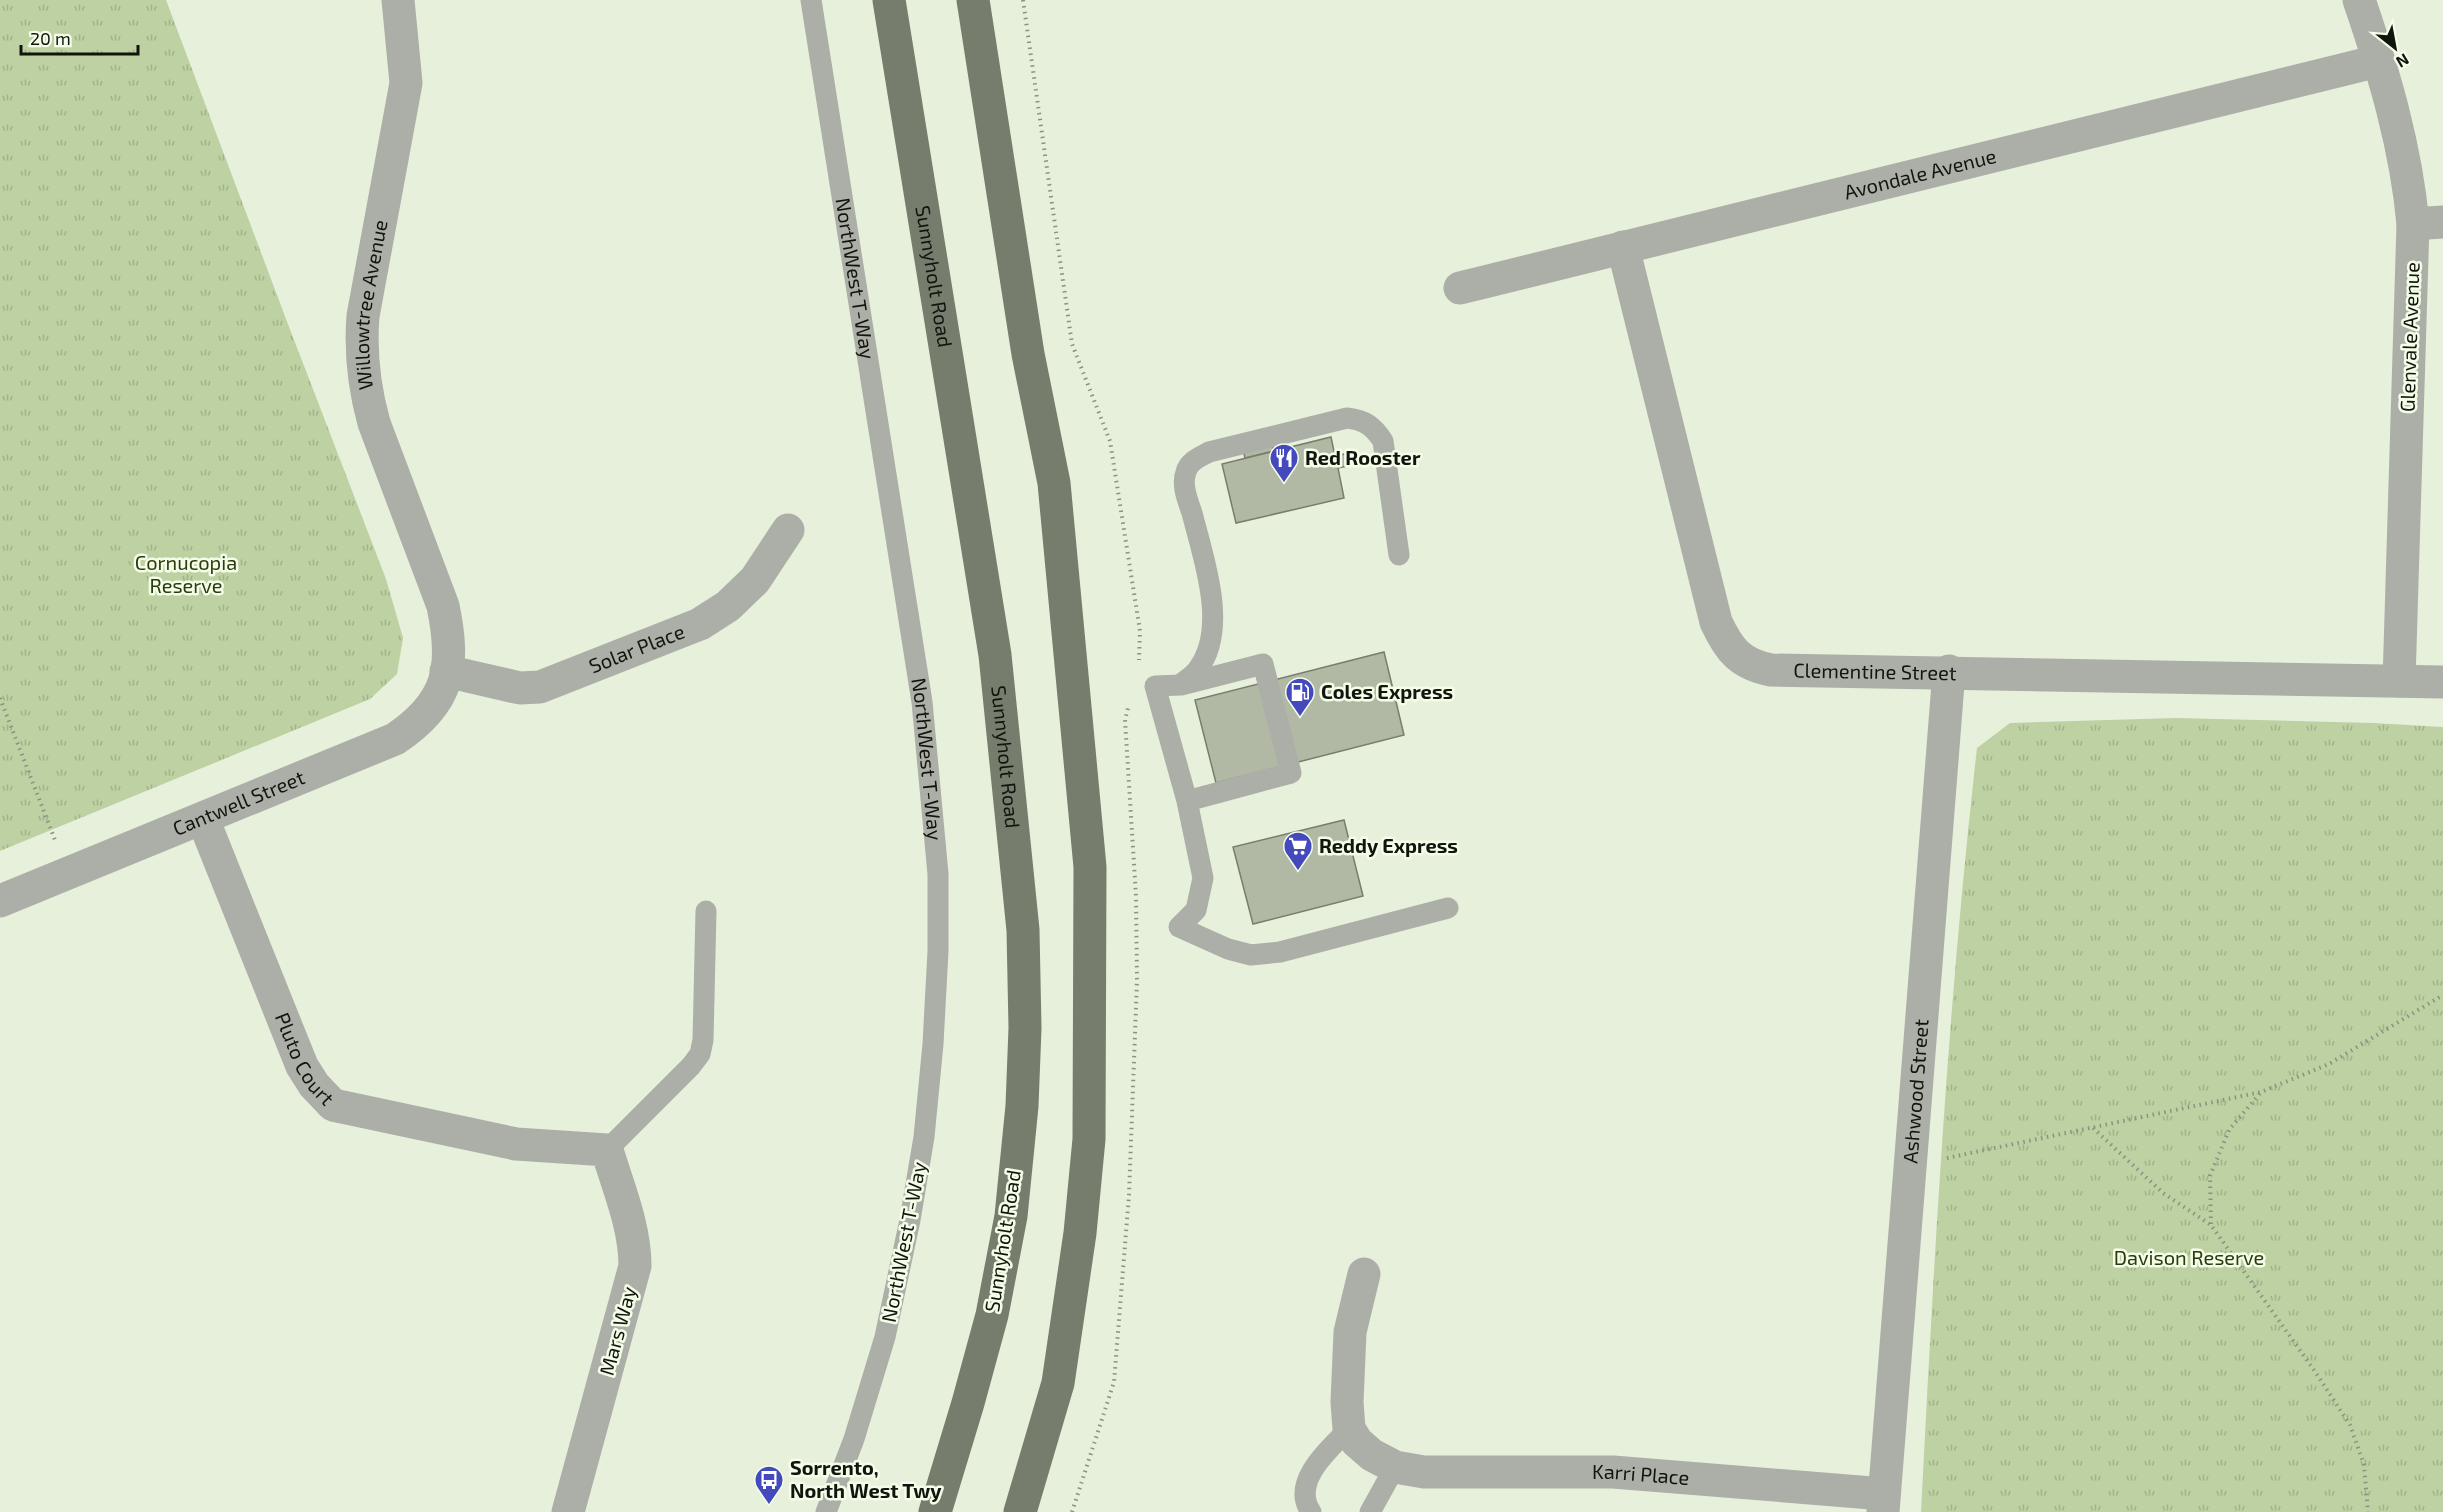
<svg xmlns="http://www.w3.org/2000/svg" width="2443" height="1512" font-family="'Exo 2',sans-serif">
<style>
.park{fill:url(#park-tufts)}
.building{fill:#b1b9a5;stroke:#777e6c;stroke-width:1.5}
.lines{fill:none;stroke-linecap:round;stroke-linejoin:round}
.path{stroke:#8c9283;stroke-width:4;stroke-dasharray:1.5 4.5;stroke-linecap:butt}
.service{stroke:#acafa7;stroke-width:21}
.minor{stroke:#acafa7;stroke-width:33}
.primary{stroke:#767d6d;stroke-width:33}
.labels{text-anchor:middle;stroke-width:5;stroke-linejoin:round;paint-order:stroke}
.street-label{font-size:20px;fill:#12150e;stroke:#f4fde8}
.poi-label{font-size:20px;font-weight:bold;fill:#12150e;stroke:#f4fde8;text-anchor:start}
.park-label{font-size:20px;fill:#2c3b0c;stroke:#f4fde8}
</style>
<defs>
<pattern id="park-tufts" width="24" height="20" patternUnits="userSpaceOnUse" patternTransform="scale(1.5)"><rect width="24" height="20" fill="#bed1a2"/><path d="M3 7l-1-3M5 7V3M7 7l1-3M15 17l-1-3M17 17v-4M19 17l1-3" fill="none" stroke="#a2b38a"/></pattern>
</defs>
<rect width="100%" height="100%" fill="#e7f0db"/>
<g class="park">
<path d="M0,0H166L286,319L386,579L403,638L397,674L370,699L0,851Z"/>
<path d="M2176,718L2373,723L2443,727V1512H1921C1934,1257 1948,1002 1977,748L2010,723Z"/>
</g>
<g class="building">
<path d="M1269,431L1274,451L1245,458L1240,437Z"/>
<path d="M1331,437L1335,456L1345,454L1348,466L1338,468L1344,498L1236,523L1222,464Z"/>
<path d="M1384,652L1404,735L1216,783L1195,700Z"/>
<path d="M1344,820L1363,896L1253,924L1233,847Z"/>
</g>
<g class="lines">
<g class="path">
<path d="M1023,0L1072,344L1110,441L1140,631L1139,660"/>
<path d="M0,698L55,840"/>
<path d="M2093,1128L2163,1193L2211,1225L2316,1373L2350,1425L2364,1465L2368,1512"/>
<path d="M1947,1158L2261,1092L2329,1064L2443,995"/>
<path d="M2211,1224L2210,1176L2229,1130L2261,1092"/>
<path d="M1072,1512L1114,1382L1129,1195L1137,980L1136,896L1125,720L1128,708"/>
</g>
<g class="service">
<path id="s1" d="M811,0L922,702L938,874V951L933,1044L924,1137L910,1220L885,1337L854,1439L826,1512"/>
<path d="M1181,684C1186,680 1194,675 1198,669C1229,628 1203,557 1192,513C1188,501 1181,485 1186,472C1189,461 1200,457 1209,452L1347,418C1365,420 1373,426 1383,441L1399,555"/>
<path d="M1187,801L1291,773L1263,664L1181,685L1155,686L1187,801L1203,878L1196,910L1179,927L1228,949L1251,955L1280,952L1448,908"/>
<path d="M607,1150L691,1066L700,1054L703,1040L706,911"/>
<path d="M1311,1512C1290,1482 1330,1448 1349,1429"/>
<path d="M1370,1512L1395,1467"/>
</g>
<g class="minor">
<path d="M2359,0C2384,73 2406,147 2413,224L2399,681"/>
<path d="M2413,224L2443,222"/>
<path id="s2" d="M1623,247L1716,622C1729,650 1740,664 1771,670L2443,682"/>
<path id="s3" d="M1460,288L2378,61"/>
<path id="s4" d="M446,671L520,688L540,687L700,624L728,606L755,580L788,530"/>
<path id="s5" d="M203,819L302,1066L314,1085L333,1105L516,1144L607,1150C618,1187 635,1226 635,1266L568,1512"/>
<path id="s6" d="M0,901L395,739C449,703 456,668 443,606L374,423C364,387 360,354 363,316L406,83L398,0"/>
<path id="s7" d="M1364,1274L1350,1332L1347,1402L1349,1429L1357,1442L1372,1455L1395,1467L1424,1472H1613L1884,1494"/>
<path id="s8" d="M1883,1512L1949,671"/>
</g>
<g class="primary">
<path id="s9" d="M889,0L995,655L1023,930L1025,1028L1022,1106L1011,1216L992,1315L968,1403L935,1512"/>
<path d="M973,0L1028,354L1054,483L1090,867L1089,1139L1080,1233L1058,1383L1020,1512"/>
</g>
</g>
<defs>
<g id="restaurant-pin" transform="scale(1.5)"><path d="M0 17L-7.5 6A9.5 9.5 0 1 1 7.5 6Z" fill="#4449be" stroke="#f4fde8"/><path d="M-5-6h1v4h1v-4h1v4h1v-4h1v5L-1.5 .5V6h-2V.5L-5-1ZM5-6V6H3V1.5H1.5Q1.5-4 5-6Z" fill="#fff"/></g>
<g id="fuel-pin" transform="scale(1.5)"><path d="M0 17L-7.5 6A9.5 9.5 0 1 1 7.5 6Z" fill="#4449be" stroke="#f4fde8"/><path d="M-5.5-6h7V0h2V4h1.3V-2.5L3-4.5l.8-.8L6-3V5H2.5V1h-1V6h-7ZM-4.2-4.7v3.2H.2V-4.7Z" fill="#fff"/></g>
<g id="supermarket-pin" transform="scale(1.5)"><path d="M0 17L-7.5 6A9.5 9.5 0 1 1 7.5 6Z" fill="#4449be" stroke="#f4fde8"/><path d="M-6-5.5h2.5l.6 2H6L4.5 2H-2.5L-4.4-4H-6ZM-1.5 3.2a1.3 1.3 0 1 0 .1 0ZM3 3.2a1.3 1.3 0 1 0 .1 0Z" fill="#fff"/></g>
<g id="bus-pin" transform="scale(1.5)"><path d="M0 17L-7.5 6A9.5 9.5 0 1 1 7.5 6Z" fill="#4449be" stroke="#f4fde8"/><path d="M-5-6H5V4H4V6H2V4H-2V6H-4V4H-5ZM-3.5-4V0h7V-4ZM-3.5 1.2v1.5H-2V1.2ZM2 1.2v1.5H3.5V1.2Z" fill="#fff"/></g>
</defs>
<g fill-rule="evenodd">
<use href="#restaurant-pin" x="1284" y="458"/>
<use href="#fuel-pin" x="1300" y="692"/>
<use href="#supermarket-pin" x="1298" y="846"/>
<use href="#bus-pin" x="769" y="1480"/>
</g>
<g class="labels">
<g class="street-label">
<text dy="7" stroke="none"><textPath href="#s3" startOffset="474">Avondale Avenue</textPath></text>
<text dy="7" stroke="none"><textPath href="#s9" startOffset="280">Sunnyholt Road</textPath></text>
<text dy="7" stroke="none"><textPath href="#s1" startOffset="282">NorthWest T-Way</textPath></text>
<text dy="7" stroke="none"><textPath href="#s6" startOffset="896">Willowtree Avenue</textPath></text>
<text transform="translate(2410 337) rotate(-88)" y="7">Glenvale Avenue</text>
<text dy="7" stroke="none"><textPath href="#s4" startOffset="200">Solar Place</textPath></text>
<text dy="7" stroke="none"><textPath href="#s2" startOffset="567">Clementine Street</textPath></text>
<text dy="7" stroke="none"><textPath href="#s9" startOffset="766">Sunnyholt Road</textPath></text>
<text dy="7" stroke="none"><textPath href="#s1" startOffset="768">NorthWest T-Way</textPath></text>
<text dy="7" stroke="none"><textPath href="#s6" startOffset="258">Cantwell Street</textPath></text>
<text dy="7" stroke="none"><textPath href="#s5" startOffset="261">Pluto Court</textPath></text>
<text dy="7" stroke="none"><textPath href="#s8" startOffset="422">Ashwood Street</textPath></text>
<text transform="translate(1003 1241) rotate(-81)" y="7">Sunnyholt Road</text>
<text transform="translate(904 1242) rotate(-79)" y="7">NorthWest T-Way</text>
<text transform="translate(618 1331) rotate(-75)" y="7">Mars Way</text>
<text dy="7" stroke="none"><textPath href="#s7" startOffset="464">Karri Place</textPath></text>
</g>
<g class="poi-label">
<text x="1305" y="465">Red Rooster</text>
<text x="1321" y="699">Coles Express</text>
<text x="1319" y="853">Reddy Express</text>
<text x="790" y="1475">Sorrento,<tspan x="790" dy="23">North West Twy</tspan></text>
</g>
<g class="park-label">
<text x="186" y="570">Cornucopia<tspan x="186" dy="23">Reserve</tspan></text>
<text x="2189" y="1265">Davison Reserve</text>
</g>
</g>
<g transform="translate(2395 48) rotate(149)" stroke="#f4fde8" stroke-width="4.5" paint-order="stroke">
<path d="M0-4.5L10 22L0 15L-10 22Z" fill="#12150e"/>
<text y="-9" font-size="16" font-weight="bold" text-anchor="middle" fill="#12150e">N</text>
</g>
<path d="M21 45v9h117v-9" fill="none" stroke="#12150e" stroke-width="3"/>
<text x="30" y="45" font-size="18" fill="#12150e" stroke="#f4fde8" stroke-width="4.5" paint-order="stroke">20 m</text>
</svg>
